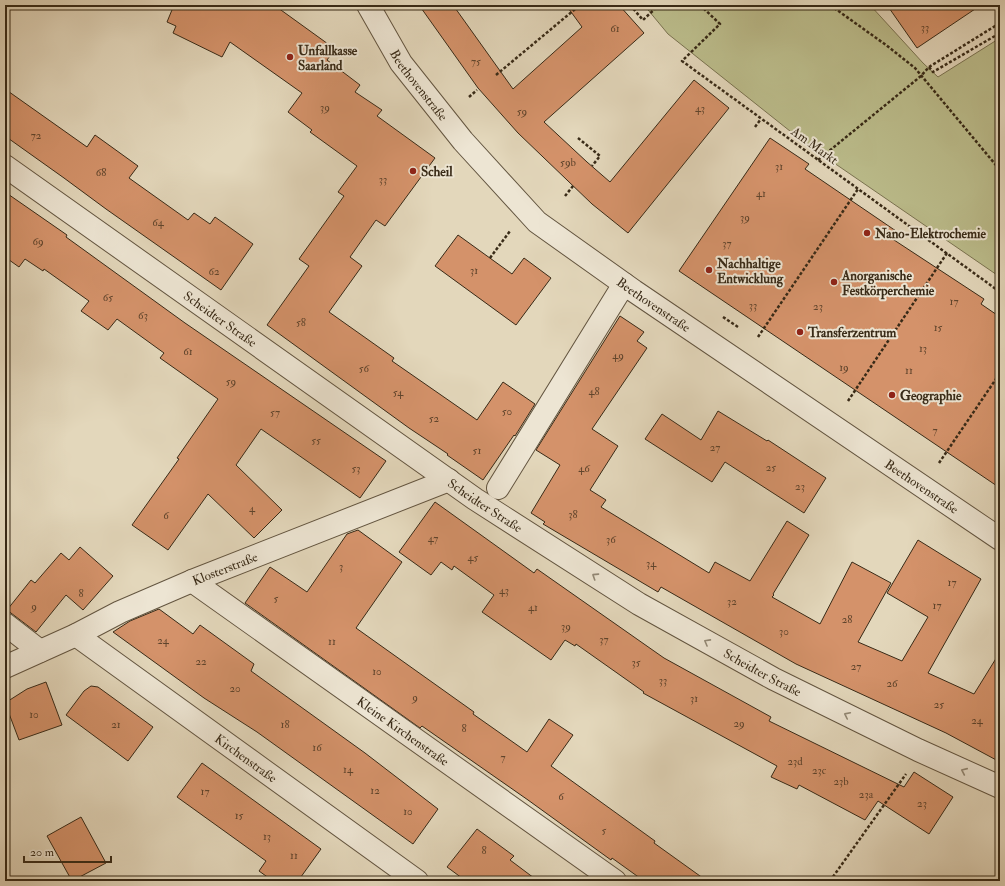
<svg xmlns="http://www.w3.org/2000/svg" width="1005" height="886" font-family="'IM FELL Double Pica',serif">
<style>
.green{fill:#bbbc8b;stroke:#7a7351}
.building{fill:#d4926a;stroke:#382a17}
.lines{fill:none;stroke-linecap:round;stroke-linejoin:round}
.minor-casing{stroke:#635540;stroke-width:24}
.path{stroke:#382a17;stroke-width:2.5;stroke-dasharray:3 2;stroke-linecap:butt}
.minor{stroke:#ede5d3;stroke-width:22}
.oneway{stroke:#928875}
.poi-dot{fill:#8f2418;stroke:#ede5d3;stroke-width:1.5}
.labels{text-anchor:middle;stroke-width:4;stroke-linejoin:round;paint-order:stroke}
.number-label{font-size:11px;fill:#5f442c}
.poi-label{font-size:13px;font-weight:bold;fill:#382a17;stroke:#ede5d3;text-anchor:start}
.street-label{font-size:13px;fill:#382a17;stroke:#ede5d3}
</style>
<rect width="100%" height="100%" fill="#e3d7bb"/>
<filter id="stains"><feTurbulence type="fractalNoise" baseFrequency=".005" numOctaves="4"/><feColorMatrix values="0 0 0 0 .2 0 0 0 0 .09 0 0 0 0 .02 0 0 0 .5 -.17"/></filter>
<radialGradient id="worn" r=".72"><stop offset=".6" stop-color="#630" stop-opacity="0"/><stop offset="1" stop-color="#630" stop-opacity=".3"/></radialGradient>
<path class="green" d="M644,5H870L923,63L938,77L1000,38V277L805,143L668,34Z"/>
<g class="building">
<path d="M174,5H274L335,49L327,60L360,85L355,92L382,110L377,116L435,158L385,226L376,220L350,257L362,266L329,312L394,358L392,361L477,420L503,382L535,404L515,436L514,435L483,480L447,455L448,454L409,428L267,325L309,266L299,259L344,196L338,192L357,166L310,132L312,130L288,112L302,93L230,42L222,57L173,33L176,26L167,22Z"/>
<path d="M419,5H453L513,89L582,27L566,5H619L644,33L544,122L587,162L610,182L694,80L729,108L628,233L592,204L518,133L478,88Z"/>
<path d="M887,5H981L917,48Z"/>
<path d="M5,89L87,147L95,135L138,166L129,178L188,220L194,213L210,224L215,217L253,244L221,290L106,209L64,178L5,136Z"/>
<path d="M770,138L809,164L805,169L896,231L891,238L984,299L981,304L1000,317V488L679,271Z"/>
<path d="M5,192L67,235L66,237L185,323L386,461L360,498L261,429L236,465L282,510L254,538L208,494L168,550L132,525L179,459L177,458L218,399L160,358L164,353L117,319L108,330L81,311L89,301L44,269L43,271L25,259L19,267L5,257Z"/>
<path d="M458,235L512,274L524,258L551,278L516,325L435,266Z"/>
<path d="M620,316L644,332L637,341L647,348L592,429L618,446L590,490L606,500L601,507L709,573L715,562L750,581L787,521L809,535L773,594L774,595L772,597L820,624L852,562L891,583L858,642L902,661L928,617L887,593L918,540L981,579L928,673L974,694L1000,652V762L946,733L796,664L661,587L658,592L543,524L545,522L531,513L560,465L536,450Z"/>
<path d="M718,411L767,441L768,440L826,478L804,513L725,462L712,482L645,439L662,414L701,440Z"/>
<path d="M435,502L534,573L537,569L664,658L771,717L769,721L904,787L914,772L953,797L929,834L878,801L865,820L799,785L797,789L771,777L777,766L643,693L644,692L576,644L575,646L565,640L551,660L482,612L494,595L454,566L452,570L441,562L431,575L399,552Z"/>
<path d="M358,530L402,562L356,628L474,712L473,714L527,752L549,719L573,735L551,766L655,841L654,843L707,881H644L612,858L611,860L528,800L422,726L420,728L245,603L270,567L307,592L347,534Z"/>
<path d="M80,547L113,576L83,610L66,595L36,632L7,610L31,580L35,583L61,553L69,560Z"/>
<path d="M159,609L193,634L200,625L254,664L251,671L365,753L438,809L413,844L257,732L204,698L113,632L130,621Z"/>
<path d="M46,682L62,725L19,740L5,703L27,689Z"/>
<path d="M91,686L98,687L153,727L128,761L66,715L84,691Z"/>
<path d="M202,763L321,849L298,881H273L259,871L266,861L177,797Z"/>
<path d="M81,817L106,863L72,881L47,836Z"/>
<path d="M477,829L514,856L510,860L538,881H466L447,867Z"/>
</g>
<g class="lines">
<g class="minor-casing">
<g id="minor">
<path id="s1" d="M368,5L401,63L463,141L537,222L634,291L1000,539"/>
<path id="s2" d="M5,166L475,499L639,604L774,679L918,750L1000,787"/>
<path d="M498,488L624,284"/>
<path id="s3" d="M192,581L615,881"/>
<path d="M5,624L40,651"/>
<path id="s4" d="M76,635L417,881"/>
<path id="s5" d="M5,667L76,635L120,612L192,581L449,480"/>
</g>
</g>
<g class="path">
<path d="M630,5L643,20L659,5"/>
<path d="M700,5L720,24L682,61L1000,292"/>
<path d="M830,5L886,45L915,68L1000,170"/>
<path d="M929,67L1000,23"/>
<path d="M496,75L580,5"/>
<path d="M469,97L477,90"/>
<path d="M755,127L761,119"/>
<path d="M578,138L600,156L592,166"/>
<path d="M818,160L921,76L929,67L933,72L1000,33"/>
<path d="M565,196L573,186"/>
<path d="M490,258L510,231"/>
<path d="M723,317L738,327"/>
<path d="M758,337L858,189"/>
<path d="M848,401L947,253"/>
<path d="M939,463L1000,373"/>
<path d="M830,881L906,774"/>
</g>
<use href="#minor" class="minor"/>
</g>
<defs><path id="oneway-chevron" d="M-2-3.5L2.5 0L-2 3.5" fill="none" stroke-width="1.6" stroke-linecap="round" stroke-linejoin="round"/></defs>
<g class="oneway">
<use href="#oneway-chevron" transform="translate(595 576) rotate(-147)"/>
<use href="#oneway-chevron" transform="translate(707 642) rotate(-151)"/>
<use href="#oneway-chevron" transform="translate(847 715) rotate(-154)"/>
<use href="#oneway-chevron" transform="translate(964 771) rotate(-156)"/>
</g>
<g class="poi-dot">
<circle cx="290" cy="57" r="4"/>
<circle cx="413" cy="171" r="4"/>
<circle cx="867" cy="233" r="4"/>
<circle cx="709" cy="270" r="4"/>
<circle cx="834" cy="282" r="4"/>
<circle cx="800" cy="332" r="4"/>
<circle cx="892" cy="395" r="4"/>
</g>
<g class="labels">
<g class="number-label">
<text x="925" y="31">33</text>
<text x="615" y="32">61</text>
<text x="476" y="65">75</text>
<text x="325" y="111">39</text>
<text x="700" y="112">43</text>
<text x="522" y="115">59</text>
<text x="36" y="139">72</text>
<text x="568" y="166">59b</text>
<text x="779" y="170">31</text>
<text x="101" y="176">68</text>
<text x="383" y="183">33</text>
<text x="761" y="197">41</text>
<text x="745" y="221">39</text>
<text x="158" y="226">64</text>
<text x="38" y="245">69</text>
<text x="727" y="247">37</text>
<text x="474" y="274">31</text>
<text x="214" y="275">62</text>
<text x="108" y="301">65</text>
<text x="954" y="305">17</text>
<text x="753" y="309">33</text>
<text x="818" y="310">23</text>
<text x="143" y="319">63</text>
<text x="301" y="326">58</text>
<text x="938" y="331">15</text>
<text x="923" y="352">13</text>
<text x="188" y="355">61</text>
<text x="618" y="359">49</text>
<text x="844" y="371">19</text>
<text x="364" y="372">56</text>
<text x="909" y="374">11</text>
<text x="231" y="385">59</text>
<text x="594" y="395">48</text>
<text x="398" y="396">54</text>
<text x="507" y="415">50</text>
<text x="275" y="416">57</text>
<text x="434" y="422">52</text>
<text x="935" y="434">7</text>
<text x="316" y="444">55</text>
<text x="715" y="451">27</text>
<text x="477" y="454">51</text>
<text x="771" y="471">25</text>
<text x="356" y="472">53</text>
<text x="584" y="472">46</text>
<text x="800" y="490">23</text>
<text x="252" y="512">4</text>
<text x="573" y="518">38</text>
<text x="166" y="519">6</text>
<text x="433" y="542">47</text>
<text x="611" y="543">36</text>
<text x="473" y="561">45</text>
<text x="651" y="567">34</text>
<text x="341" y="570">3</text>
<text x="952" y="586">17</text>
<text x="504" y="594">43</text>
<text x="81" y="597">8</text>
<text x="276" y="602">5</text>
<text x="732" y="605">32</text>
<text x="937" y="609">17</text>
<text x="34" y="610">9</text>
<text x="533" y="611">41</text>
<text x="847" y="623">28</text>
<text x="566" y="630">39</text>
<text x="784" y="635">30</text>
<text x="604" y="643">37</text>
<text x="163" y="644">24</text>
<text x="332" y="645">11</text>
<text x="201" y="665">22</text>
<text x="636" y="666">35</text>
<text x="856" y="670">27</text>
<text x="377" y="675">10</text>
<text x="663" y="684">33</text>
<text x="892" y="687">26</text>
<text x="235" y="692">20</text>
<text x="415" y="701">9</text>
<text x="694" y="702">31</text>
<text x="939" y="708">25</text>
<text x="34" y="718">10</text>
<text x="977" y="724">24</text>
<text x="739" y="727">29</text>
<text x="116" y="728">21</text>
<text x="285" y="728">18</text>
<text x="464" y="732">8</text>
<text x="317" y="751">16</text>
<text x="503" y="761">7</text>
<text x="795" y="765">23d</text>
<text x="348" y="773">14</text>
<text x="819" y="774">23c</text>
<text x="841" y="785">23b</text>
<text x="375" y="794">12</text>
<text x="205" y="795">17</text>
<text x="866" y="798">23a</text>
<text x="561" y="800">6</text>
<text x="922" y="807">23</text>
<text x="408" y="815">10</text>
<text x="239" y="819">15</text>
<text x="604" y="834">5</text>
<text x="267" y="840">13</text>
<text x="484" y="854">8</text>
<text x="294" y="859">11</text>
</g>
<g class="poi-label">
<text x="298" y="55">Unfallkasse<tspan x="298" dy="15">Saarland</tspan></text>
<text x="421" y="176">Scheil</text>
<text x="875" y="238">Nano-Elektrochemie</text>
<text x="717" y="268">Nachhaltige<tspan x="717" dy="15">Entwicklung</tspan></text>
<text x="842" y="280">Anorganische<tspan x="842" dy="15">Festkörperchemie</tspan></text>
<text x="808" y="337">Transferzentrum</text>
<text x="900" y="400">Geographie</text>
</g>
<g class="street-label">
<text dy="5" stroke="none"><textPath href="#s1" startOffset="95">Beethovenstraße</textPath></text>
<text transform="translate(815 145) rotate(36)" y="5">Am Markt</text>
<text dy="5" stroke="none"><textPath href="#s1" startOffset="419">Beethovenstraße</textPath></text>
<text dy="5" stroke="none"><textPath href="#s2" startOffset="264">Scheidter Straße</textPath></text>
<text dy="5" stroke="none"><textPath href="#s1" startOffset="743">Beethovenstraße</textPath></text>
<text dy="5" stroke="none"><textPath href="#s2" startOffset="588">Scheidter Straße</textPath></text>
<text dy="5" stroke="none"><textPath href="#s5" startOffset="241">Klosterstraße</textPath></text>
<text dy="5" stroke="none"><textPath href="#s2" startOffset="912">Scheidter Straße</textPath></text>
<text dy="5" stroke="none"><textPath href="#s3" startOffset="259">Kleine Kirchenstraße</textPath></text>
<text dy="5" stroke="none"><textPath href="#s4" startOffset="210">Kirchenstraße</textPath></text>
</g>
</g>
<rect width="1005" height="886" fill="none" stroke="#e3d7bb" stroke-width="20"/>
<rect x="6" y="6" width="993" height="874" fill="none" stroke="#382a17" stroke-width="2"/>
<rect x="10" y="10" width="985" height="866" fill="none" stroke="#382a17"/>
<path d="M24 856v6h87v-6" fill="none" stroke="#382a17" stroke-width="2"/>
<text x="30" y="856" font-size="12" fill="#382a17" stroke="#ede5d3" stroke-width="3" paint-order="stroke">20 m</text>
<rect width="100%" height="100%" filter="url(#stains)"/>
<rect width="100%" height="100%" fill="url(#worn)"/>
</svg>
